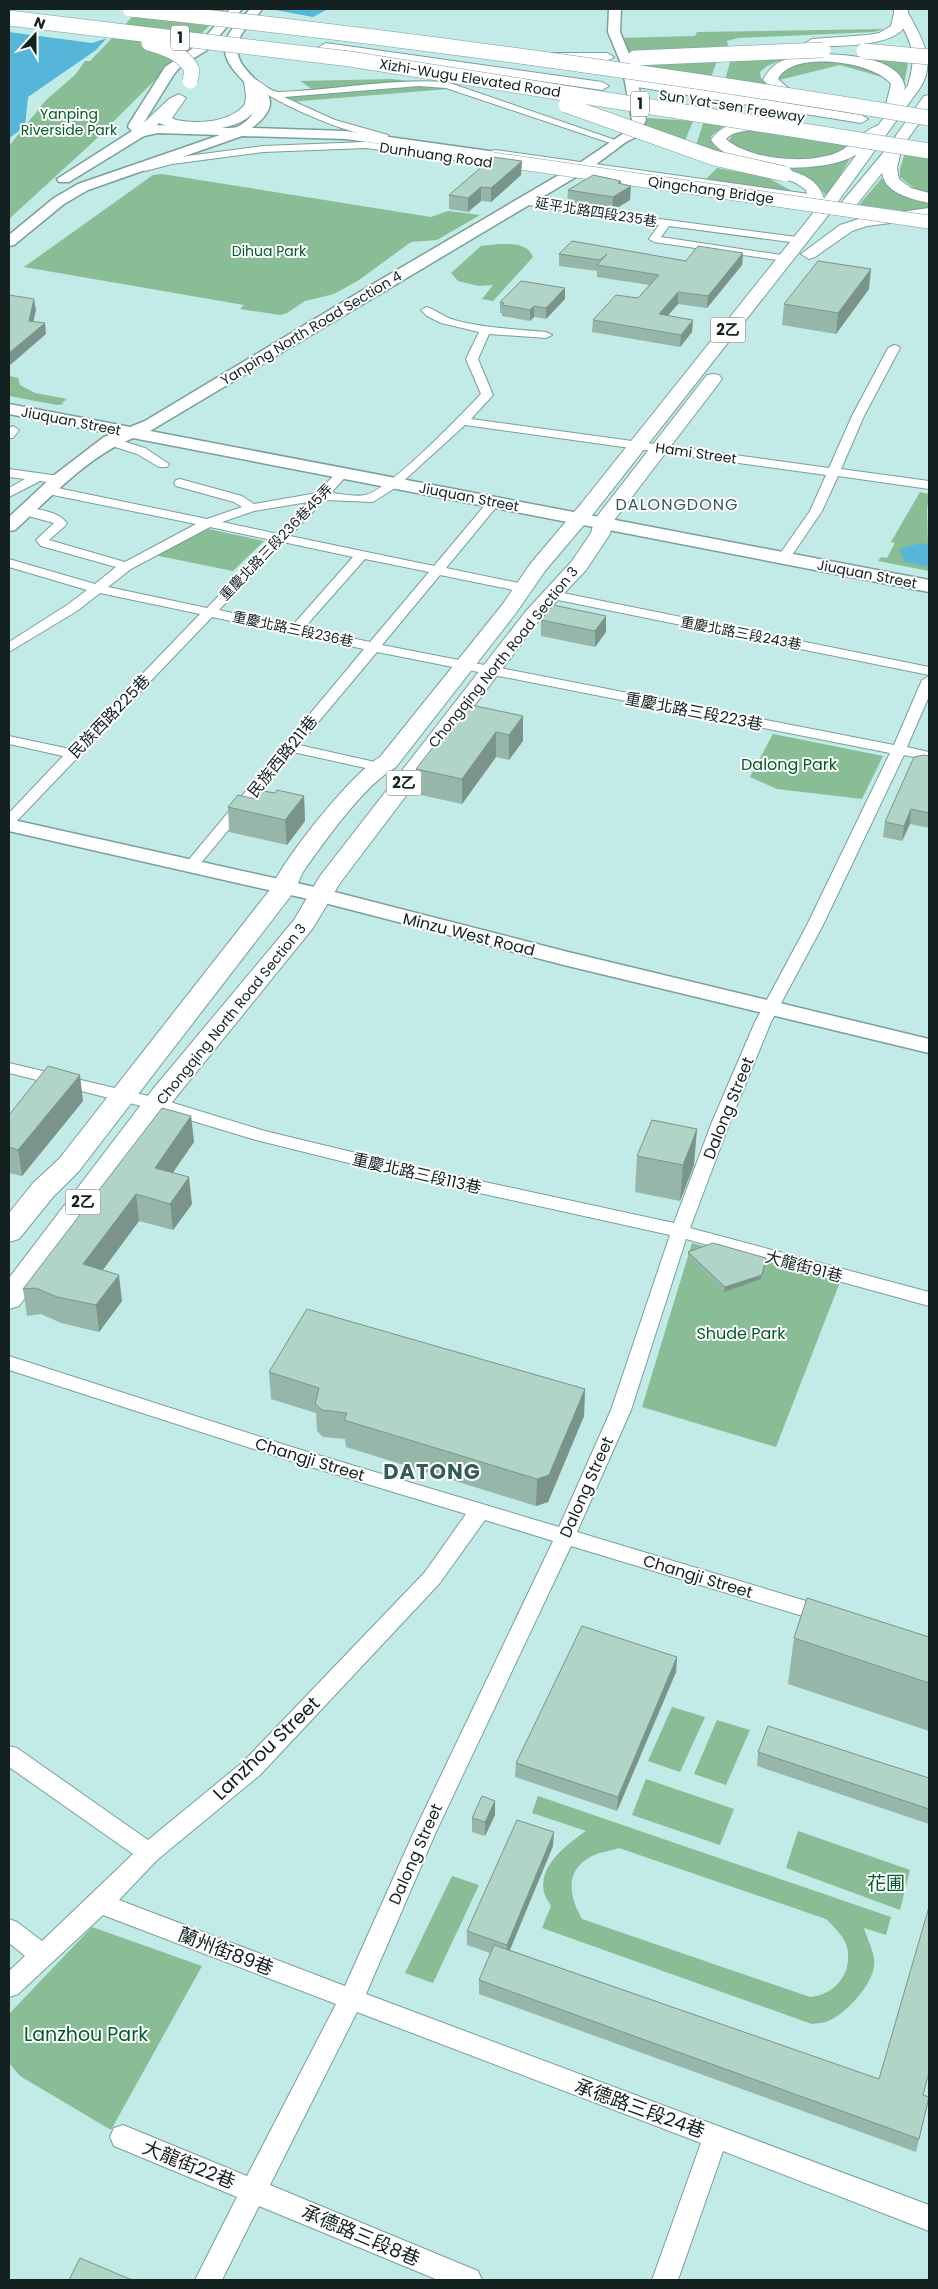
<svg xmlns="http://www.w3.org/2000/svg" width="938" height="2289" font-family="Poppins,'Noto Sans TC',sans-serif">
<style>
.green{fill:#88bd95;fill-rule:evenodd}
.water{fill:#55b6da}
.pier{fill:#c2eae6}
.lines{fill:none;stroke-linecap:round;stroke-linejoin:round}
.street-casing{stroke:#799f9b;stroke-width:2}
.secondary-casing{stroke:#799f9b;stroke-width:3}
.primary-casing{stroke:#799f9b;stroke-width:2}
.highway-casing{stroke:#799f9b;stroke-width:2}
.street{fill:#fff;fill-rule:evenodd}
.secondary{fill:#fff;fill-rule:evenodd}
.primary{fill:#fff;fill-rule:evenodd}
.highway{fill:#fff;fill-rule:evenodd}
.secondary-bridge-casing{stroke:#799f9b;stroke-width:14;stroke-linecap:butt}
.highway-bridge-casing{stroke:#799f9b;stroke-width:16;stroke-linecap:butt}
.secondary-bridge{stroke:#fff;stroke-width:13}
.highway-bridge{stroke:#fff;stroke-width:15}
.wall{fill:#97b6aa}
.shaded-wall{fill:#7b948b}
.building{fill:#b0d4c6;stroke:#7b948b}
.labels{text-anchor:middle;stroke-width:4;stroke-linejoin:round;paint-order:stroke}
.far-street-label{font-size:14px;fill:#132221;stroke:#fff}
.far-park-label{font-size:14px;fill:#005a2a;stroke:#fff}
.shield{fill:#fff;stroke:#5a6464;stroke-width:1}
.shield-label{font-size:15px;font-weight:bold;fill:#132221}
.far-quarter-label{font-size:16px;letter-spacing:1px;fill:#365a57;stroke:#fff}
.street-label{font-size:16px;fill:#132221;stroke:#fff}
.park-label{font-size:16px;fill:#005a2a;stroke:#fff}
.near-street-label{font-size:19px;fill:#132221;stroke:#fff}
.near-park-label{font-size:19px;fill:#005a2a;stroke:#fff}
.district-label{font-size:21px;font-weight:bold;letter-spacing:1px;fill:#365a57;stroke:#fff}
</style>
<rect width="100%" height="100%" fill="#c2eae6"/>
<g class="green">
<path d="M140,9H226L93,142L9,219V146L46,100L75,75L85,61H90Z"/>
<path d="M884,29L874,32L738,38L727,41L728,46L623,53L616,38L695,36L697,32Z"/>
<path d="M860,54L909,58L904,84L901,79L857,60Z"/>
<path d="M732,55L789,57L767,66L760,72L761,78L770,87L725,80Z"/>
<path d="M719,56L711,77L630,65Z"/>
<path d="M821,60C841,62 867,62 882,77L840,65L779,80V74L790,65Z"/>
<path d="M392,79L415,82L312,89L300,81Z"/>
<path d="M440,85L448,89L289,102L281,97Z"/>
<path d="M648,118L693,121L684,143L640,129Z"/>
<path d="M704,121L724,126L711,136C711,143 714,147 721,151C737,161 807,166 827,164C835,164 842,161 850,159L827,197L815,182L802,175L695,148Z"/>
<path d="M748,129L859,140C852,145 843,152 835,155C807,164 754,158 729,142C731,132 739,131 748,129Z"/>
<path d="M906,149L929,153V193L914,188L900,177V169Z"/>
<path d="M717,168L767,177L795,193L706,179Z"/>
<path d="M162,174L431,217L448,211L480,215L437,240L411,242L359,280L334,294L305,301L287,313L280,315L240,309L244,305L24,267L153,175Z"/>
<path d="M882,178C892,195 912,198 929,201V208L904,211L859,205Z"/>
<path d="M499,244C511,244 528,243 533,257L493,301L482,299L493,285L479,286L458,281L451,273L481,246Z"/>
<path d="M9,376L18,378L20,385L35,393L67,399L62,403L64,404L57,405L9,396Z"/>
<path d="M920,492L929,494L927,511L929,571L878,561L881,557L887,558L895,543L891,542Z"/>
<path d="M204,528L264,541L233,571L154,555Z"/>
<path d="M773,734L883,756L862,799L777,789L750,777Z"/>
<path d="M692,1243L840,1282L776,1447L642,1407Z"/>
<path d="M672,1707L705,1717L680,1772L648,1761Z"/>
<path d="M717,1720L750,1730L726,1785L694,1774Z"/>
<path d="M646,1779L734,1809L720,1845L632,1815Z"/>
<path d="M538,1796L891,1917L886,1935L864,1928C867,1939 876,1954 874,1966C872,1985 846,2014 828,2021C824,2023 817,2023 812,2024L542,1928L551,1906C549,1902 545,1897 544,1892C538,1866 567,1844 586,1831L532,1813ZM619,1848L826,1919C834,1927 844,1936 847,1947C853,1973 835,1995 810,1997L582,1919C569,1896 564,1870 592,1856C600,1852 611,1851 619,1848Z"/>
<path d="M798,1831L910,1870L900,1910L786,1868Z"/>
<path d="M452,1876L479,1885L433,1983L405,1973Z"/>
<path d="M92,1927L202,1966L111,2130L20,2076L9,2063V2014Z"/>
</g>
<g class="water">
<path d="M9,9H133L96,50L28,97L25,127L9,138Z"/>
<path d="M270,9H328L313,17Z"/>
<path d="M921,543L929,545V567L905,562L899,549Z"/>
</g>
<path class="pier" d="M9,9H136L111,37L92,43L9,32Z"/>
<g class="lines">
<g class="street-casing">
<g id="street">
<path d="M248,79C260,77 267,92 279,92C335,90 391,78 447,82L621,142L613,144L446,88L419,86L284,97L335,120L388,135V139L385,140C335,129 291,110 248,83Z"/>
<path d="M366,142L510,162L515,165L510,168L366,148L263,152L172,164L145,171L140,168L172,158L263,146Z"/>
<path d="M495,150L809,194L814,197L809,200L492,155V151Z"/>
<path d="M526,199L584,209L797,237L802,240L797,243L669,226L661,237L788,256V260L784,261L654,242L649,239L659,225L522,204L521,202Z"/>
<path d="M426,307C435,309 444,317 454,320C484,328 515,329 546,332L552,335L546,338L489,334L478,359L493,395L471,419L829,468L852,416L888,348L894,345L898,346L900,348L864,416L841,469L929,481V489L838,476L822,511L788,561L783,562L777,558L810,511L826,475L465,425L398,486L373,502L324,500L290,536L434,566L490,499H498L500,502L498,505L446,568L528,585L530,588L528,591L523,592L440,575L382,645L894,745L922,680L929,676V696L907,747L929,752V760L904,755L823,925L771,1022L730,1122L690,1228L929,1292V1306L686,1239L631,1410L577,1532L826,1607L834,1609L837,1615L834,1621L826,1623L571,1546L435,1834L366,1994L929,2205V2231L723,2151L678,2280H652L701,2143L357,2012L270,2185L478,2271L482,2280H438L259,2206L222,2280H195L237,2197L114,2146L110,2137L114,2128L123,2125L247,2176L336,2004L103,1915L18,1994L9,1997V1971L25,1956L9,1943V1919L17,1922L42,1941L133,1854L9,1767V1746L17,1748L148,1840L244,1761L425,1572L466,1514L288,1460L9,1370V1356L298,1449L559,1527L611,1410L670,1235L393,1174L256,1140L153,1109L9,1073V1063L157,1098L265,1131L393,1162L674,1223L712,1122L755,1022L807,925L890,753L377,652L299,745L384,764L386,767L384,770L379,771L293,752L196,869L191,871L183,866L186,863L364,649L212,617L14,824L9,825V813L63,756L9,744V736L70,749L200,614L100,593L77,611L9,652V642L67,605L87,590L9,567V559L95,584L116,567L41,546L36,540L54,523L21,514L19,511L21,508L25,507C39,510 58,511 67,523L65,526L49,540L125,562L196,524L48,494L44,493L42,490L44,487L48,486L207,519L242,507L234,502L176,486L174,483L176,480L180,479L242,496L254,504L317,493L339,470L343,469L349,473L331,493C341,494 355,497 365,495C387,492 462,414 481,394L466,359L479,332L441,323L427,316L421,310ZM308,502L278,534L222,522L254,511ZM210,527L272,540L207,608L108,587L131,569ZM283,542L353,557L292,626L219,610ZM365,559L429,572L370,642L304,628ZM485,1520L553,1541L413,1834L345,1986L119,1900L157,1860L260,1775L439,1584Z"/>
<path d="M13,426L19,430L13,438H9V428Z"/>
<path d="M110,437L145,448L169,464L167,467H159L137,454L106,444V438Z"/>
<path d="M9,469L59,476L65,480L59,484L40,481L9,497V488L25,479L9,477Z"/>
<path d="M553,591L929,667V675L548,598L546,595Z"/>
</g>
</g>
<g class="secondary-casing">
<g id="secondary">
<path d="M230,9H242L207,50L181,66L174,74L143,124L144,127L153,125C166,125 230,130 237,127C251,120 263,105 252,91C243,78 223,65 225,46C226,32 241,19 250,9H262C254,21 238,32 237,48C237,82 300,91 252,128L346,131L496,152L503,156L496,160L346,139L242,136L88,190L64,204L14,245L9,246V235L54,198L78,184L220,135L158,133L144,136L69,182H59L57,179L132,131L128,127L129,124L165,67L199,44Z"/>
<path d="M609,9H621L620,32L634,66L646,120L638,136L626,142L591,168L150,431L929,580V592L133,438C88,456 51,497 15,530L9,531V517L53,476L104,437L113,434L9,414V404L130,427L145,421L363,290L581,162L627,131L632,120L622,66L608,32Z"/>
<path d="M9,819L319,888L568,952L929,1039V1053L564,965L317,901L9,831Z"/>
</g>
</g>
<g class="primary-casing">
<g id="primary">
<path d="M893,9H906C919,34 938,60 920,88L826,218L594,513L545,571L516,613L396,767C365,784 324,842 303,872C299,879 297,887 293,893L79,1171L53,1197L19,1239L9,1242V1213L33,1183L59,1159L272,887C285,857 352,773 380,757L502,605L531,563L580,505L814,212L908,85C919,49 909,40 893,9Z"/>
<path d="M929,95V109L898,153L854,208H842L840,205L842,202L888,147L924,96Z"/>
<path d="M713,374L719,375L722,379L612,523L610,534L586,570L540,619L340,883L313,928L173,1101L19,1306L9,1309V1278L153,1089L294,920L320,876L526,611L572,561L591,533L595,519L707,375Z"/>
</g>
</g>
<g class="highway-casing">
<g id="highway">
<path d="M895,9L908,10L904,28C888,48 836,45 812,47L805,43L812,39L868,35L879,33L891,26Z"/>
<path d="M326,43L602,82L609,86L602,90L321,50L319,47Z"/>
<path d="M546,53H607L614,57L607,61L541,60L539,57Z"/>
<path d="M809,54C835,54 899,54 905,87L895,120H885L883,117L891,84C873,61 792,50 778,79L788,88L813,97L815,100L813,103L808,104L778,94L763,80C774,59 787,59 809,54Z"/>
<path d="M251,77L258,81C260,88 262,97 259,104C247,134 184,135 159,123L146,135H136L134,132L169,99L179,94L186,98L172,118L176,120C198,124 230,123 245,104L246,96L244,81Z"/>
<path d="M636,79L861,115L868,119L861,123L631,86L629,83Z"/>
<path d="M757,120L771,121L778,125C771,135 741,124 726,139C749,160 810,165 838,152C853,146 871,121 887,125L889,128C880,141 858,156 842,161C809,172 733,172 711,140C722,124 738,121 757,120Z"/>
<path d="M893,145L901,150L897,168L899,179L911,188L929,193V203C912,199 881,193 882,169C882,163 885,157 885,150Z"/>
<path d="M785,169C814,177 823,185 828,215L826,218H814L806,190L796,183L780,177L777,174Z"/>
<path d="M929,208V218L867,226L852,231L815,257L809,259L801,254L840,225L865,217Z"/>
</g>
</g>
<use href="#street" class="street"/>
<use href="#secondary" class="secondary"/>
<use href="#primary" class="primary"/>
<use href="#highway" class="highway"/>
<g class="secondary-bridge-casing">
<path id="secondary-bridge" d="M493,159L929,222"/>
</g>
<g class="highway-bridge-casing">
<g id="highway-bridge">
<path d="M130,9C398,37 664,74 929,118"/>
<path d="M9,18L350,59L929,151"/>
<path d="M149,43C166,48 184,54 192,70L190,81"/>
<path d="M864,51L929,57"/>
<path d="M635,58L823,50"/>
<path d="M566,105L714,158L785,174"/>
</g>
</g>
<use href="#secondary-bridge" class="secondary-bridge"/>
<use href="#highway-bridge" class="highway-bridge"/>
</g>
<g class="wall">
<path d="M521,175L491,202L481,201L468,212L449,209V195Z"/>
<path d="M621,184L630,200L612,211L567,204L568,190Z"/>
<path d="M743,253L742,265L707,308L678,304L667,316L692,332L680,347L592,332L593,320L638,298L649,285L597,277V271L559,266V254L686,261Z"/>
<path d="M565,288V299L546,319L534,317L530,321L502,316V313H500V302Z"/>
<path d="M869,289L836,334L782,325L784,304Z"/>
<path d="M606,616V632L595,647L541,636V620Z"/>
<path d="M471,705L523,741L509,760L496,757L462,804L416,794V769L444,739Z"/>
<path d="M929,756V828L910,824L902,841L883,837L885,822Z"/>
<path d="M275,793L304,796L305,821L287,845L229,832L228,807Z"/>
<path d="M83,1101L22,1176L9,1173V1115Z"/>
<path d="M191,1116L194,1142L173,1172L192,1204L173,1230L139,1221L103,1270L122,1301L99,1332L61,1323L41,1314L27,1316L23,1289Z"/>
<path d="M637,1156L694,1165L680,1201L635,1192Z"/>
<path d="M688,1252L766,1263L761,1279L724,1292L688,1256Z"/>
<path d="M269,1372L585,1389L584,1416L548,1502L536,1506L346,1447L345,1439L323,1437L317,1431L316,1413L271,1399Z"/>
<path d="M929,1637V1731L788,1684L794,1638Z"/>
<path d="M677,1657L676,1672L617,1811L515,1777L516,1763Z"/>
<path d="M758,1752L929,1778V1824L757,1766Z"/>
<path d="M495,1801V1815L485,1836L472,1832V1818Z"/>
<path d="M553,1846L510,1950L929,2097L916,2152L479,1994V1980L490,1953L467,1945V1931Z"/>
</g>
<g class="shaded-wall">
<path d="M522,161L521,175L491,202V188Z"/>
<path d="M621,181V192L631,186L630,200L612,211L613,197L618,183Z"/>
<path d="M481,187V201L468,212V198Z"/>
<path d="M743,253L742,265L707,308L708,296Z"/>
<path d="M871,269L869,289L836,334L838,313Z"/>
<path d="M565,288V299L546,319V308Z"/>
<path d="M678,292V304L658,327L659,314Z"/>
<path d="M34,299L36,310L31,332L29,321Z"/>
<path d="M534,306V317L530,321V310Z"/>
<path d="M693,320L692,332L680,347L681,335Z"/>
<path d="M45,323L46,334L9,366V353Z"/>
<path d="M606,616V632L595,647V631Z"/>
<path d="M523,716V741L509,760V735Z"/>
<path d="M496,732V757L462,804V779Z"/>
<path d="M304,796L305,821L287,845L285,820Z"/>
<path d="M911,809L910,824L902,841L904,826Z"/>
<path d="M80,1075L83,1101L22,1176L18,1150Z"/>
<path d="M191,1116L194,1142L158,1194L155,1168Z"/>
<path d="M697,1129L694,1165L680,1201L683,1165Z"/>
<path d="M189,1177L192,1204L173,1230L170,1204Z"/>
<path d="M136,1194L139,1221L87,1291L83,1264Z"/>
<path d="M766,1258V1263L761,1279L724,1292L725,1287Z"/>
<path d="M119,1275L122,1301L99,1332L96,1305Z"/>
<path d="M585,1389L584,1416L548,1502L536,1506L537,1479Z"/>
<path d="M677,1657L676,1672L617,1811L618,1797Z"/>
<path d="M495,1801V1815L485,1836V1822Z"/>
<path d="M554,1832L553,1846L506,1959L507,1945Z"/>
</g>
<g class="building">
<path d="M493,157L522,161L491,188L481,187L468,198L449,195Z"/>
<path d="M593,175L621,181L618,183L631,186L613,197L568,190Z"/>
<path d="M572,241L686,261L698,246L743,253L708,296L678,292L659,314L693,320L681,335L593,320L616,295L638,298L659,275L597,265L607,254L600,260L559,254Z"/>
<path d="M818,261L871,269L838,313L784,304Z"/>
<path d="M521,281L565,288L546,308L534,306L530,310L502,305L504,303L500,302Z"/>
<path d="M9,295L34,299L29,321L45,323L9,353Z"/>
<path d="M553,605L606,616L595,631L541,620Z"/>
<path d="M471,705L523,716L509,735L496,732L462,779L416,769L440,738L444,739Z"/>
<path d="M924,755L929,756V813L911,809L904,826L885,822L914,757Z"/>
<path d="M277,790L304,796L285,820L228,807L238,795L256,799L263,791L275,793Z"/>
<path d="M48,1066L80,1075L18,1150L9,1147V1115Z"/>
<path d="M162,1108L191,1116L155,1168L189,1177L170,1204L136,1194L83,1264L119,1275L96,1305L57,1297L36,1288L23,1289Z"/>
<path d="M652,1120L697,1129L683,1165L637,1156Z"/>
<path d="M713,1243L766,1258L762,1275L725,1287L688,1252Z"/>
<path d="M307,1309L585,1389L549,1475L537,1479L344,1420L347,1413L322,1410L315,1404L319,1388L269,1372Z"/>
<path d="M807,1598L929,1637V1683L794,1638Z"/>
<path d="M582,1626L677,1657L618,1797L516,1763Z"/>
<path d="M768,1726L929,1778V1809L758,1752Z"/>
<path d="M482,1796L495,1801L485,1822L472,1818Z"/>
<path d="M517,1820L554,1832L507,1945L467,1931Z"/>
<path d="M929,1907V2072L923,2095L929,2097L919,2139L479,1980L494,1945L879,2079Z"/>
<path d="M80,2258L132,2280H69Z"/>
</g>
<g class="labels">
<g class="far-street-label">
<text transform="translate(470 78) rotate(9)" y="5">Xizhi-Wugu Elevated Road</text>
<text transform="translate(732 106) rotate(9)" y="5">Sun Yat-sen Freeway</text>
<text transform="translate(436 155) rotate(8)" y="5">Dunhuang Road</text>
<text transform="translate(711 190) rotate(8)" y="5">Qingchang Bridge</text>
<text transform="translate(596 212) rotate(9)" y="5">延平北路四段235巷</text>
<text transform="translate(311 328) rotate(-31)" y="5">Yanping North Road Section 4</text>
<text transform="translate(71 421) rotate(11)" y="5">Jiuquan Street</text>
<text transform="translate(696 453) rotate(8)" y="5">Hami Street</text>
<text transform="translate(469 497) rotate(11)" y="5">Jiuquan Street</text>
<text transform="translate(276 542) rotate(-46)" y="5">重慶北路三段236巷45弄</text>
<text transform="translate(867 574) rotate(11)" y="5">Jiuquan Street</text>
<text transform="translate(293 629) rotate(12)" y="5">重慶北路三段236巷</text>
<text transform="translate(741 633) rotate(11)" y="5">重慶北路三段243巷</text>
<text transform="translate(503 657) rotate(-51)" y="5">Chongqing North Road Section 3</text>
<text transform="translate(231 1014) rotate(-51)" y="5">Chongqing North Road Section 3</text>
</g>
<g class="far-park-label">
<text x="69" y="119">Yanping<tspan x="69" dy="16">Riverside Park</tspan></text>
<text x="269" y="256">Dihua Park</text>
</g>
<g class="shield">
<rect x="171" y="25.5" width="18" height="25" rx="4"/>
<rect x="631" y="91.5" width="18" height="25" rx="4"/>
<rect x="710.5" y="317.5" width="35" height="25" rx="4"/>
<rect x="386.5" y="770.5" width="35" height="25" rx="4"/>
<rect x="65.5" y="1189.5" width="35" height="25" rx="4"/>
</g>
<g class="shield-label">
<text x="180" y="43">1</text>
<text x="640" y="109">1</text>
<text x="728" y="335">2乙</text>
<text x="404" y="788">2乙</text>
<text x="83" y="1207">2乙</text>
</g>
<g class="far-quarter-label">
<text x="677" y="510">DALONGDONG</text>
</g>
<g class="street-label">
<text transform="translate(694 711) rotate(11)" y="6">重慶北路三段223巷</text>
<text transform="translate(109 716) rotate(-46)" y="6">民族西路225巷</text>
<text transform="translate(282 756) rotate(-51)" y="6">民族西路211巷</text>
<text transform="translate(469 934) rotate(14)" y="6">Minzu West Road</text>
<text transform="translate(728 1108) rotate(-68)" y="6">Dalong Street</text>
<text transform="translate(417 1173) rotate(13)" y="6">重慶北路三段113巷</text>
<text transform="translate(804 1266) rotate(15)" y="6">大龍街91巷</text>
<text transform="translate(310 1459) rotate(17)" y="6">Changji Street</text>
<text transform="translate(586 1487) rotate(-66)" y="6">Dalong Street</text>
<text transform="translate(698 1576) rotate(17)" y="6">Changji Street</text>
<text transform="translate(415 1854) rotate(-66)" y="6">Dalong Street</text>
</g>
<g class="park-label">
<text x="789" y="770">Dalong Park</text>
<text x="741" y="1339">Shude Park</text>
</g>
<g class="near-street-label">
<text transform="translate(266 1748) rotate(-44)" y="7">Lanzhou Street</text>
<text transform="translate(226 1951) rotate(21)" y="7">蘭州街89巷</text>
<text transform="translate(640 2108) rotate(20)" y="7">承德路三段24巷</text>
<text transform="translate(189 2164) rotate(22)" y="7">大龍街22巷</text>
<text transform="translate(361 2235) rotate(23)" y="7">承德路三段8巷</text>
</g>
<g class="near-park-label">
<text x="886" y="1890">花圃</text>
<text x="86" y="2041">Lanzhou Park</text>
</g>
<g class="district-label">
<text x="432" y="1479">DATONG</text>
</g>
</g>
<rect width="938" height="2289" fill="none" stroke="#132221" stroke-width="20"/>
<g transform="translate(35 35) rotate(21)" stroke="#ffffff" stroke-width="4" paint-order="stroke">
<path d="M0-4L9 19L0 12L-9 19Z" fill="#132221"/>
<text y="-8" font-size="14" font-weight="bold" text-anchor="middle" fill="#132221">N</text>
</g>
</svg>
